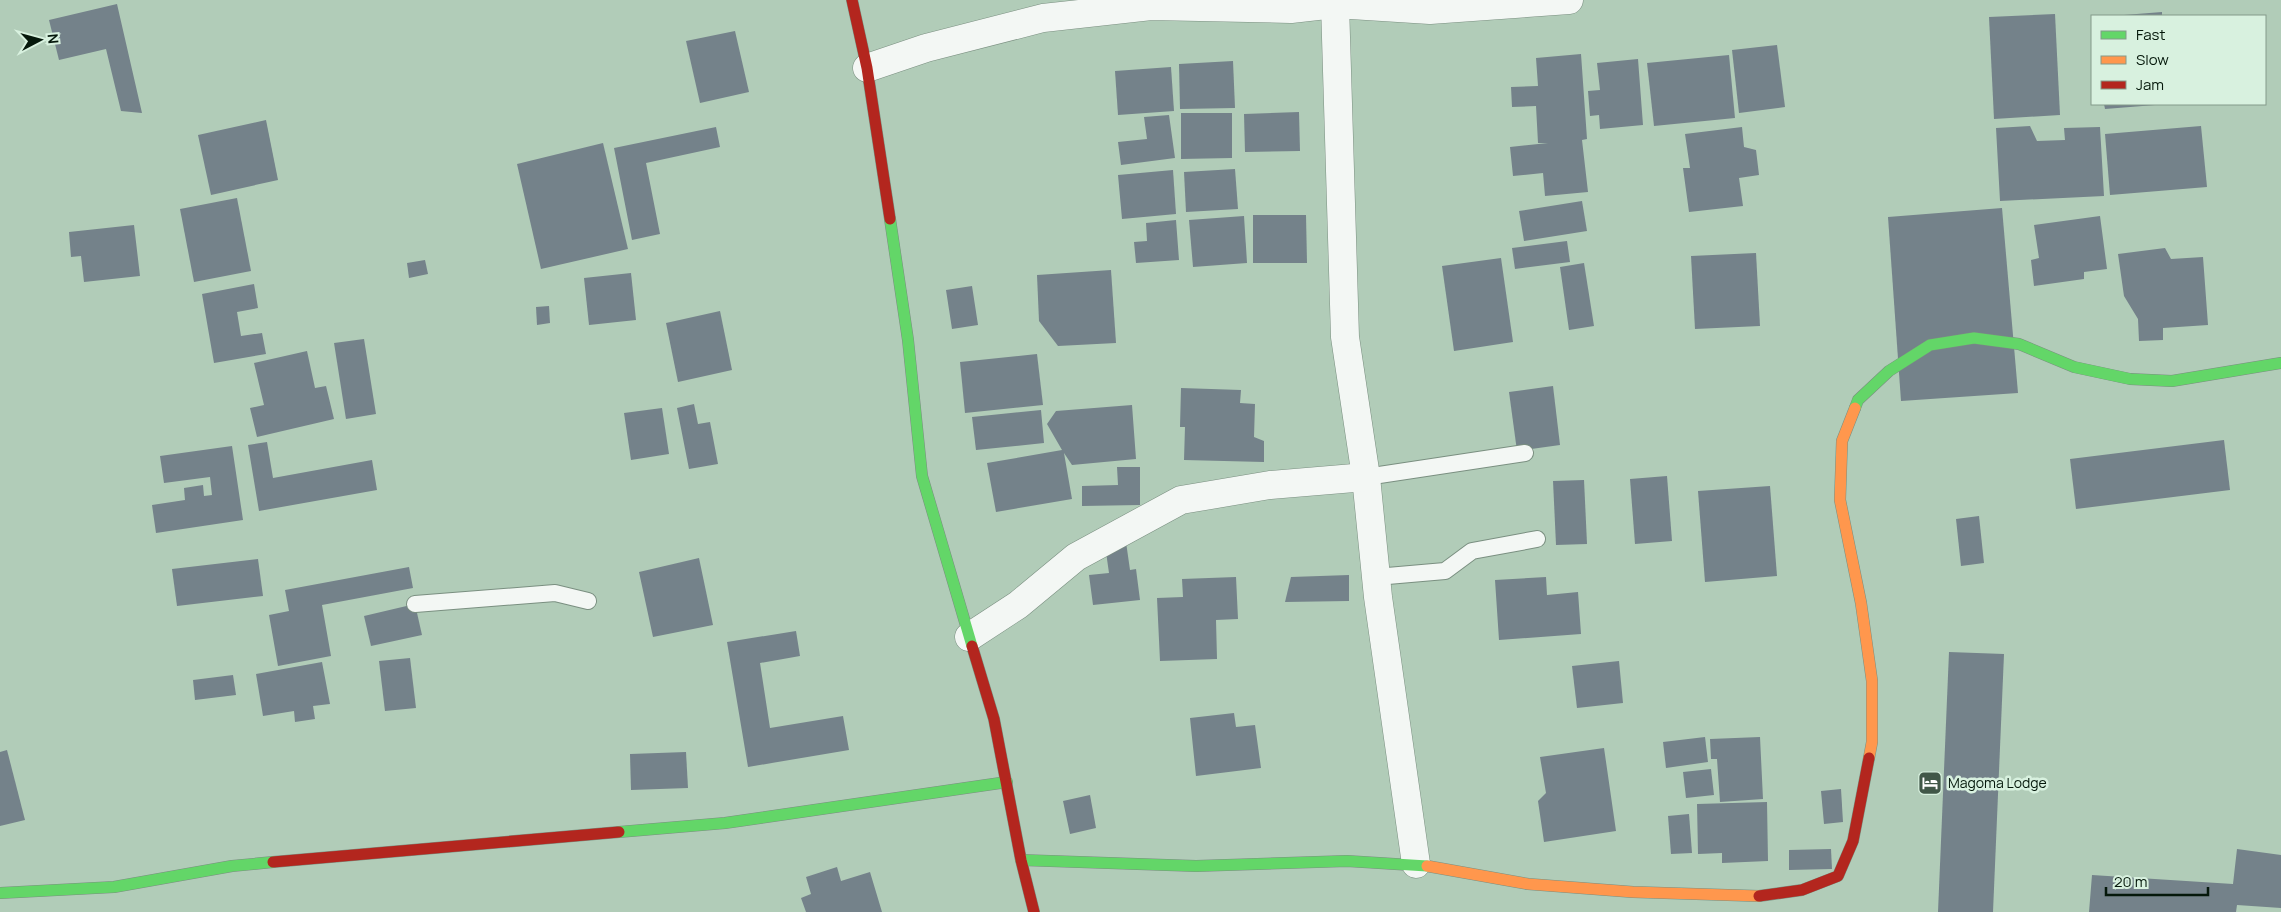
<svg xmlns="http://www.w3.org/2000/svg" width="2281" height="912" font-family="Manrope,sans-serif">
<style>
.building{fill:#74828a}
.lines{fill:none;stroke-linecap:round;stroke-linejoin:round}
.lane-casing{stroke:#7a8f80;stroke-width:18}
.street-casing{stroke:#7a8f80;stroke-width:29}
.fast-casing{stroke:#7a8f80;stroke-width:12}
.slow-casing{stroke:#7a8f80;stroke-width:12}
.jam-casing{stroke:#7a8f80;stroke-width:12}
.lane{stroke:#f3f7f4;stroke-width:16}
.street{stroke:#f3f7f4;stroke-width:28}
.fast{stroke:#63d668;stroke-width:11}
.slow{stroke:#ff974d;stroke-width:11}
.jam{stroke:#b3261e;stroke-width:11}
.labels{text-anchor:middle;stroke-width:5;stroke-linejoin:round;paint-order:stroke}
.poi-label{font-size:14px;fill:#05180b;stroke:#d8f1df;text-anchor:start}
</style>
<rect width="100%" height="100%" fill="#b1ccb8"/>
<g class="building">
<path d="M117,4L142,113L121,111L106,49L59,60L49,20Z"/>
<path d="M2162,12V16H2124V15Z"/>
<path d="M2055,14L2060,115L1994,119L1989,17Z"/>
<path d="M735,31L749,92L700,103L686,41Z"/>
<path d="M1777,45L1785,107L1739,113L1732,50Z"/>
<path d="M1581,54L1587,139L1582,140L1588,192L1545,196L1543,173L1513,176L1510,147L1548,143H1538L1536,106L1512,107L1511,87L1538,86L1536,58Z"/>
<path d="M1729,55L1735,118L1654,126L1647,63Z"/>
<path d="M1638,59L1643,125L1600,129L1599,115L1590,116L1588,91L1600,90L1597,63Z"/>
<path d="M1233,61L1235,108L1180,109L1179,64Z"/>
<path d="M1171,67L1174,111L1118,115L1115,71Z"/>
<path d="M2104,104H2155V105L2105,109Z"/>
<path d="M1299,112L1300,151L1245,152L1244,114Z"/>
<path d="M1181,113H1232V158L1181,159Z"/>
<path d="M1169,115L1175,158L1121,165L1118,142L1147,139L1144,117Z"/>
<path d="M266,120L278,180L211,195L198,135Z"/>
<path d="M2030,126L2037,141L2065,140L2064,128L2100,127L2104,196L2000,201L1996,128Z"/>
<path d="M2201,126L2207,187L2110,195L2105,134Z"/>
<path d="M716,127L720,147L646,163L660,234L632,240L614,148Z"/>
<path d="M1742,127L1744,147L1756,150L1759,175L1739,178L1743,206L1689,212L1683,168H1690L1685,134Z"/>
<path d="M603,143L628,249L541,269L517,164Z"/>
<path d="M1235,169L1238,209L1186,212L1184,172Z"/>
<path d="M1173,170L1176,214L1122,219L1118,175Z"/>
<path d="M237,198L251,271L194,282L180,209Z"/>
<path d="M1582,201L1587,231L1524,241L1519,211Z"/>
<path d="M2002,208L2018,393L1901,401L1888,217Z"/>
<path d="M1253,215H1306L1307,263H1253Z"/>
<path d="M1244,216L1247,263L1193,267L1189,220Z"/>
<path d="M2100,216L2107,269L2084,272V279L2034,286L2031,260L2039,258L2034,225Z"/>
<path d="M1176,220L1179,260L1136,263L1134,242L1147,241L1146,223Z"/>
<path d="M134,225L140,276L84,282L81,256L71,257L69,232Z"/>
<path d="M1567,241L1570,262L1515,269L1512,248Z"/>
<path d="M2165,248L2171,259L2203,257L2208,325L2163,328V340L2139,341L2138,319L2124,296L2118,254Z"/>
<path d="M1756,253L1760,326L1695,329L1691,256Z"/>
<path d="M1501,258L1513,342L1454,351L1442,266Z"/>
<path d="M425,260L428,274L409,278L407,263Z"/>
<path d="M1584,263L1594,326L1569,330L1560,267Z"/>
<path d="M1111,270L1116,343L1058,346L1039,321L1037,275Z"/>
<path d="M631,273L636,320L589,325L584,278Z"/>
<path d="M254,284L258,308L237,312L241,336L262,333L266,354L214,363L202,294Z"/>
<path d="M972,286L978,325L952,329L946,290Z"/>
<path d="M549,306L550,323L537,325L536,307Z"/>
<path d="M720,311L732,370L678,382L666,323Z"/>
<path d="M364,339L376,414L346,419L334,343Z"/>
<path d="M307,351L315,388L326,386L334,419L257,437L250,408L264,405L254,363Z"/>
<path d="M1037,354L1043,405L965,413L960,362Z"/>
<path d="M1553,386L1560,445L1517,451L1509,392Z"/>
<path d="M1181,388L1241,390L1240,403L1255,404L1254,437L1264,441V462L1184,460L1185,427H1180Z"/>
<path d="M694,404L698,424L710,422L718,464L689,469L677,408Z"/>
<path d="M1132,405L1136,459L1072,465L1064,453L1072,499L996,512L987,463L1062,450L1047,424L1056,411Z"/>
<path d="M662,408L669,454L631,460L624,413Z"/>
<path d="M1041,410L1044,443L976,450L972,417Z"/>
<path d="M2224,440L2230,490L2076,509L2070,459Z"/>
<path d="M267,442L273,478L372,460L377,490L259,511L248,445Z"/>
<path d="M232,446L243,520L156,533L152,505L185,500L184,488L203,485L204,496L212,495L210,477L164,483L160,456Z"/>
<path d="M1117,467H1140V505L1082,506V486L1118,485Z"/>
<path d="M1667,476L1672,541L1635,544L1630,479Z"/>
<path d="M1584,480L1587,544L1556,545L1553,481Z"/>
<path d="M1770,486L1777,576L1705,582L1698,491Z"/>
<path d="M1979,516L1984,563L1961,566L1956,519Z"/>
<path d="M1126,542L1130,570L1136,569L1140,600L1093,605L1089,575L1109,573L1105,545Z"/>
<path d="M699,558L713,625L653,637L639,572Z"/>
<path d="M258,559L263,596L177,606L172,569Z"/>
<path d="M409,567L413,588L322,605L331,656L278,666L269,615L289,611L285,590Z"/>
<path d="M1349,575V601L1285,602L1291,577Z"/>
<path d="M1236,577L1238,619L1216,620L1217,659L1160,661L1157,598L1183,597L1182,579Z"/>
<path d="M1546,577L1547,595L1578,592L1581,634L1499,640L1495,580Z"/>
<path d="M415,604L422,635L371,646L364,616Z"/>
<path d="M796,631L800,656L760,663L770,728L843,716L849,750L748,767L727,642Z"/>
<path d="M1949,652L2004,654L1993,912H1938Z"/>
<path d="M410,658L416,708L385,711L379,661Z"/>
<path d="M1619,661L1623,703L1577,708L1572,666Z"/>
<path d="M322,662L330,704L313,706L315,719L295,722L294,711L263,716L256,674Z"/>
<path d="M233,675L236,695L195,700L193,680Z"/>
<path d="M1234,713L1236,727L1255,725L1261,768L1196,776L1190,718Z"/>
<path d="M1705,737L1708,762L1666,768L1663,742Z"/>
<path d="M1760,737L1763,799L1720,802L1717,759H1711L1710,739Z"/>
<path d="M1604,748L1616,831L1544,842L1538,801L1546,793L1540,757Z"/>
<path d="M7,750L25,820L0,826V752Z"/>
<path d="M686,752L688,788L631,790L630,754Z"/>
<path d="M1711,769L1714,795L1686,798L1683,772Z"/>
<path d="M1841,789L1843,822L1824,824L1821,791Z"/>
<path d="M1090,795L1096,828L1070,834L1063,801Z"/>
<path d="M1767,802L1768,861L1722,863V853L1698,854L1697,804Z"/>
<path d="M1689,814L1692,853L1671,854L1668,816Z"/>
<path d="M1831,849L1832,869L1789,870V850Z"/>
<path d="M2237,849L2281,855V908L2237,905L2236,912H2089L2092,875L2233,884Z"/>
<path d="M837,867L841,881L870,872L882,912H806L801,898L811,894L806,877Z"/>
</g>
<g class="lines">
<g class="lane-casing">
<g id="lane">
<path d="M1366,477L1525,453"/>
<path d="M1376,577L1445,571L1472,551L1537,539"/>
<path d="M415,604L555,593L588,601"/>
</g>
</g>
<g class="street-casing">
<g id="street">
<path d="M1335,4L1345,337L1366,477L1378,597L1416,864"/>
<path d="M867,68L926,48L1043,18L1151,6L1291,9L1335,4L1430,10L1569,0"/>
<path d="M969,637L1018,605L1076,557L1181,500L1270,485L1366,477"/>
</g>
</g>
<g class="fast-casing">
<g id="fast">
<path d="M890,219L908,340L922,476L972,646"/>
<path d="M1855,408L1858,400L1889,371L1930,345L1974,338L2019,344L2074,367L2130,379L2172,381L2281,363"/>
<path d="M619,832L725,823L1007,782"/>
<path d="M1021,860L1196,866L1347,861L1427,866"/>
<path d="M0,893L114,887L232,866L273,862"/>
</g>
</g>
<g class="slow-casing">
<g id="slow">
<path d="M1855,408L1842,441L1840,500L1861,603L1872,681V742L1869,758"/>
<path d="M1427,866L1528,884L1633,892L1759,896"/>
</g>
</g>
<g class="jam-casing">
<g id="jam">
<path d="M852,0L867,68L890,219"/>
<path d="M972,646L994,719L1021,860L1034,912"/>
<path d="M273,862L619,832"/>
<path d="M1759,896L1802,890L1838,876L1853,841L1869,758"/>
</g>
</g>
<use href="#lane" class="lane"/>
<use href="#street" class="street"/>
<use href="#fast" class="fast"/>
<use href="#slow" class="slow"/>
<use href="#jam" class="jam"/>
</g>
<defs>
<g id="hotel-square" transform="scale(1.25)"><rect x="-9" y="-9" width="18" height="18" rx="4" fill="#415748" stroke="#d8f1df"/><path d="M-6-4.5h1.5V1H6V5H4.5V3h-9V5H-6ZM-4 0a1.8 1.8 0 1 1 3.6 0ZM.5 0V-2.5h3Q6-2.5 6 0Z" fill="#fff"/></g>
</defs>
<g fill-rule="evenodd">
<use href="#hotel-square" x="1930" y="783"/>
</g>
<g class="labels">
<g class="poi-label">
<text x="1948" y="788">Magoma Lodge</text>
</g>
</g>
<rect x="2091" y="15" width="175" height="90" fill="#d8f1df" stroke="#849a8a"/>
<rect x="2101" y="31" width="25" height="8" fill="#63d668" stroke="#849a8a"/>
<text x="2136" y="40" font-size="15" fill="#05180b">Fast</text>
<rect x="2101" y="56" width="25" height="8" fill="#ff974d" stroke="#849a8a"/>
<text x="2136" y="65" font-size="15" fill="#05180b">Slow</text>
<rect x="2101" y="81" width="25" height="8" fill="#b3261e" stroke="#849a8a"/>
<text x="2136" y="90" font-size="15" fill="#05180b">Jam</text>
<g transform="translate(40 40) rotate(84)" stroke="#d8f1df" stroke-width="4" paint-order="stroke">
<path d="M0-4L9 19L0 12L-9 19Z" fill="#05180b"/>
<text y="-8" font-size="14" font-weight="bold" text-anchor="middle" fill="#05180b">N</text>
</g>
<path d="M2106 887v8h102v-8" fill="none" stroke="#05180b" stroke-width="2.5"/>
<text x="2114" y="887" font-size="15" fill="#05180b" stroke="#d8f1df" stroke-width="4" paint-order="stroke">20 m</text>
</svg>
